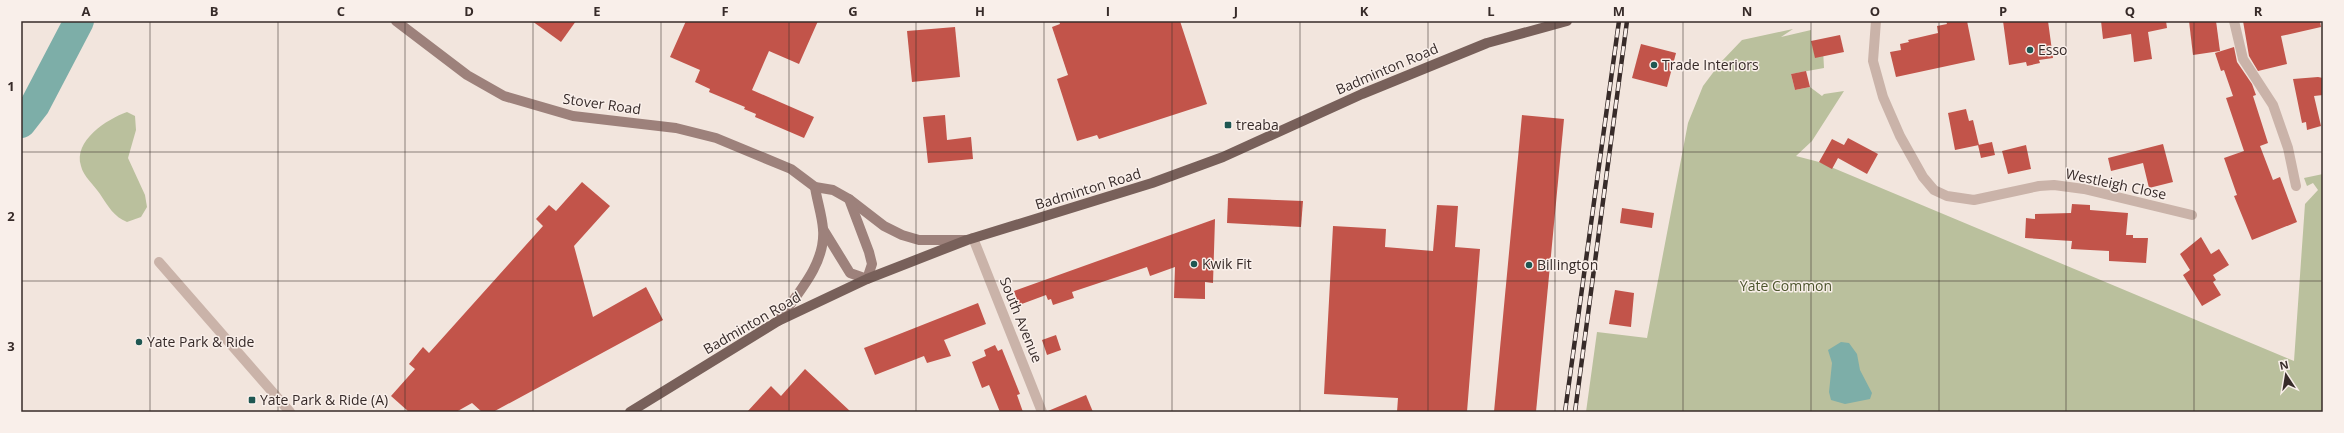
<svg xmlns="http://www.w3.org/2000/svg" width="2344" height="433" font-family="'Open Sans',sans-serif">
<style>
.green{fill:#bac09d}
.water{fill:#7daea8}
.lines{fill:none;stroke-linecap:round;stroke-linejoin:round}
.river{stroke:#7daea8;stroke-width:30}
.building{fill:#c2544a}
.street{stroke:#cab3a9;stroke-width:10}
.secondary{stroke:#9d817b;stroke-width:10}
.primary{stroke:#78605a;stroke-width:10}
.rail-casing{stroke:#372b29;stroke-width:4.5}
.rail{stroke:#f9efea;stroke-width:3;stroke-dasharray:9;stroke-linecap:butt}
.grid{fill:none;stroke:#372b29;stroke-width:1;stroke-opacity:0.55}
.poi-dot{fill:#1f5752;stroke:#f9efea;stroke-width:1.5}
.labels{text-anchor:middle;stroke-width:3;stroke-linejoin:round;paint-order:stroke}
.poi-label{font-size:14px;fill:#372b29;stroke:#f9efea;text-anchor:start}
.street-label{font-size:14px;fill:#372b29;stroke:#f9efea}
.park-label{font-size:14px;fill:#4d552d;stroke:#f9efea}
.neatline{fill:none;stroke:#372b29;stroke-width:1.5}
.grid-label{font-size:13px;text-anchor:middle;font-weight:bold;fill:#372b29}
</style>
<rect width="100%" height="100%" fill="#f2e5dd"/>
<g class="green">
<path d="M1793,29L1781,37L1811,30V41L1823,49L1824,68L1791,74L1795,90L1810,87L1822,96L1824,94L1844,91L1812,141L1796,156L1819,162L2294,361L2305,204L2318,190L2313,183L2307,186L2304,178L2323,174V412H1586L1597,332L1647,338L1688,123L1703,86L1721,62L1742,40Z"/>
<path d="M127,112L135,116L136,130L128,158L145,195L147,207L141,217L127,222C114,217 108,206 100,194C95,186 83,176 81,166C73,141 107,119 127,112Z"/>
</g>
<path class="water" d="M1841,342L1849,343L1857,354L1860,370L1872,393L1870,399L1845,404L1831,400L1829,392L1832,363L1828,350Z"/>
<g class="lines">
<path class="river" d="M21,123L35,105L79,21"/>
</g>
<g class="building">
<path d="M532,21H576L561,42Z"/>
<path d="M686,21H818L799,64L769,51L752,90L814,117L804,138L755,117L756,114L744,109L745,107L709,92L710,89L695,82L700,70L670,57Z"/>
<path d="M1059,21H1180L1207,104L1099,139L1097,135L1077,141L1057,79L1068,75L1052,27L1060,24Z"/>
<path d="M1946,21H1967L1975,60L1896,77L1890,52L1901,50L1900,44L1909,42L1908,40L1938,33L1937,26L1947,24Z"/>
<path d="M2003,21H2048L2053,58L2039,60L2040,63L2027,66L2026,62L2009,65Z"/>
<path d="M2101,21H2166L2167,28L2148,32L2152,59L2134,62L2131,34L2103,39Z"/>
<path d="M2189,21H2216L2220,51L2193,55Z"/>
<path d="M2243,21H2320L2321,27L2281,36L2287,64L2258,71L2249,56Z"/>
<path d="M955,27L960,77L912,82L907,31Z"/>
<path d="M1840,35L1844,52L1815,58L1811,41Z"/>
<path d="M1641,44L1676,53L1667,87L1632,78Z"/>
<path d="M2234,47L2237,62L2252,84L2256,95L2253,96L2268,143L2260,146L2273,180L2280,177L2297,222L2252,240L2234,196L2237,195L2224,158L2244,151L2226,98L2233,96L2224,70L2221,71L2215,53Z"/>
<path d="M1806,71L1810,87L1795,90L1791,74Z"/>
<path d="M2318,77L2323,78V95L2314,96L2321,126L2307,130L2306,122L2302,123L2293,79Z"/>
<path d="M1966,109L1969,121L1973,120L1979,145L1955,150L1948,113Z"/>
<path d="M945,115L947,140L971,137L973,159L928,163L923,117Z"/>
<path d="M1522,115L1564,119L1536,412H1494Z"/>
<path d="M1848,138L1878,154L1867,174L1838,158L1832,169L1819,162L1832,139L1844,145Z"/>
<path d="M1992,142L1995,155L1981,158L1978,145Z"/>
<path d="M2163,144L2173,182L2149,188L2143,163L2111,171L2108,158Z"/>
<path d="M2026,145L2031,169L2008,174L2002,151Z"/>
<path d="M582,182L610,206L574,246L593,317L646,287L663,320L493,412H482L472,403L456,412H409L391,396L415,369L409,364L423,347L429,353L543,226L536,219L549,205L556,211Z"/>
<path d="M1228,198L1303,201L1301,227L1227,223Z"/>
<path d="M2072,204L2090,205V210L2128,213L2126,235H2133V238H2148L2146,263L2109,261V251L2071,249L2072,241L2025,238L2026,218L2035,219V214L2071,213Z"/>
<path d="M1437,205L1458,206L1455,247L1480,249L1467,412H1397L1398,398L1324,394L1333,226L1386,229L1385,247L1433,251Z"/>
<path d="M1622,208L1654,213L1652,228L1620,223Z"/>
<path d="M1215,219L1213,283L1205,282V299L1174,298L1175,267L1150,276L1147,267L1072,292L1074,298L1053,305L1051,299L1048,300L1046,295L1019,305L1014,291Z"/>
<path d="M2201,237L2211,254L2219,249L2229,265L2213,275L2216,280L2213,282L2221,295L2202,306L2183,275L2190,270L2180,254Z"/>
<path d="M1615,290L1634,293L1631,327L1609,324Z"/>
<path d="M978,303L986,324L944,340L951,356L927,363L924,356L875,375L864,348Z"/>
<path d="M1056,335L1061,350L1047,355L1042,340Z"/>
<path d="M995,345L998,351L1002,349L1020,394L1017,395L1023,412H1000L989,385L982,388L972,362L986,356L984,350Z"/>
<path d="M805,369L851,412H747L771,386L781,396Z"/>
<path d="M1086,395L1093,412H1048V411Z"/>
</g>
<g class="lines">
<g class="street">
<path d="M1876,21L1873,61L1883,97L1900,136L1923,177L1934,190L1947,196L1974,200L2039,186L2054,185L2084,189L2192,215"/>
<path d="M2234,21L2243,59L2273,105L2288,148L2296,186"/>
<path d="M973,238L1042,412"/>
<path d="M159,262L290,412"/>
</g>
<g class="secondary">
<path d="M396,21L467,75L504,96L573,116L676,128L716,138L791,169L815,187L833,190L849,199L884,226L902,235L919,240H965"/>
<path d="M823,229L850,273L867,279L872,264L869,252L849,199"/>
<path d="M778,321C797,294 826,264 823,229C822,215 817,201 815,187"/>
</g>
<path class="primary" d="M630,412L778,321L867,279L967,240L1152,183L1223,157L1362,94L1487,43L1567,21"/>
<g class="rail-casing">
<g id="rail">
<path d="M1565,412L1619,21"/>
<path d="M1575,412L1627,21"/>
</g>
</g>
<use href="#rail" class="rail"/>
</g>
<path class="grid" d="M150,21V412M278,21V412M405,21V412M533,21V412M661,21V412M789,21V412M916,21V412M1044,21V412M1172,21V412M1300,21V412M1428,21V412M1555,21V412M1683,21V412M1811,21V412M1939,21V412M2066,21V412M2194,21V412M21,152H2323M21,281H2323"/>
<g class="poi-dot">
<circle cx="2030" cy="50" r="4"/>
<circle cx="1654" cy="65" r="4"/>
<rect x="1224" y="121" width="8" height="8" rx="2"/>
<circle cx="1194" cy="264" r="4"/>
<circle cx="1529" cy="265" r="4"/>
<circle cx="139" cy="342" r="4"/>
<rect x="248" y="396" width="8" height="8" rx="2"/>
</g>
<g class="labels">
<g class="poi-label">
<text x="2038" y="55">Esso</text>
<text x="1662" y="70">Trade Interiors</text>
<text x="1236" y="130">treaba</text>
<text x="1202" y="269">Kwik Fit</text>
<text x="1537" y="270">Billington</text>
<text x="147" y="347">Yate Park &amp; Ride</text>
<text x="260" y="405">Yate Park &amp; Ride (A)</text>
</g>
<g class="street-label">
<text transform="translate(1387 69) rotate(-23)" y="5">Badminton Road</text>
<text transform="translate(602 104) rotate(8)" y="5">Stover Road</text>
<text transform="translate(2116 184) rotate(12)" y="5">Westleigh Close</text>
<text transform="translate(1088 189) rotate(-17)" y="5">Badminton Road</text>
<text transform="translate(1021 320) rotate(68)" y="5">South Avenue</text>
<text transform="translate(752 323) rotate(-30)" y="5">Badminton Road</text>
</g>
<g class="park-label">
<text x="1786" y="291">Yate Common</text>
</g>
</g>
<rect width="2344" height="433" fill="none" stroke="#f9efea" stroke-width="44"/>
<g transform="translate(2286 375) rotate(348)" stroke="#f9efea" stroke-width="3" paint-order="stroke">
<path d="M0-3L7 15L0 10L-7 15Z" fill="#372b29"/>
<text y="-6" font-size="11" font-weight="bold" text-anchor="middle" fill="#372b29">N</text>
</g>
<rect x="22" y="22" width="2300" height="389" class="neatline"/>
<g class="grid-label">
<text x="86" y="16">A</text>
<text x="214" y="16">B</text>
<text x="341" y="16">C</text>
<text x="469" y="16">D</text>
<text x="597" y="16">E</text>
<text x="725" y="16">F</text>
<text x="853" y="16">G</text>
<text x="980" y="16">H</text>
<text x="1108" y="16">I</text>
<text x="1236" y="16">J</text>
<text x="1364" y="16">K</text>
<text x="1491" y="16">L</text>
<text x="1619" y="16">M</text>
<text x="1747" y="16">N</text>
<text x="1875" y="16">O</text>
<text x="2003" y="16">P</text>
<text x="2130" y="16">Q</text>
<text x="2258" y="16">R</text>
<text x="11" y="91">1</text>
<text x="11" y="221">2</text>
<text x="11" y="351">3</text>
</g>
</svg>
